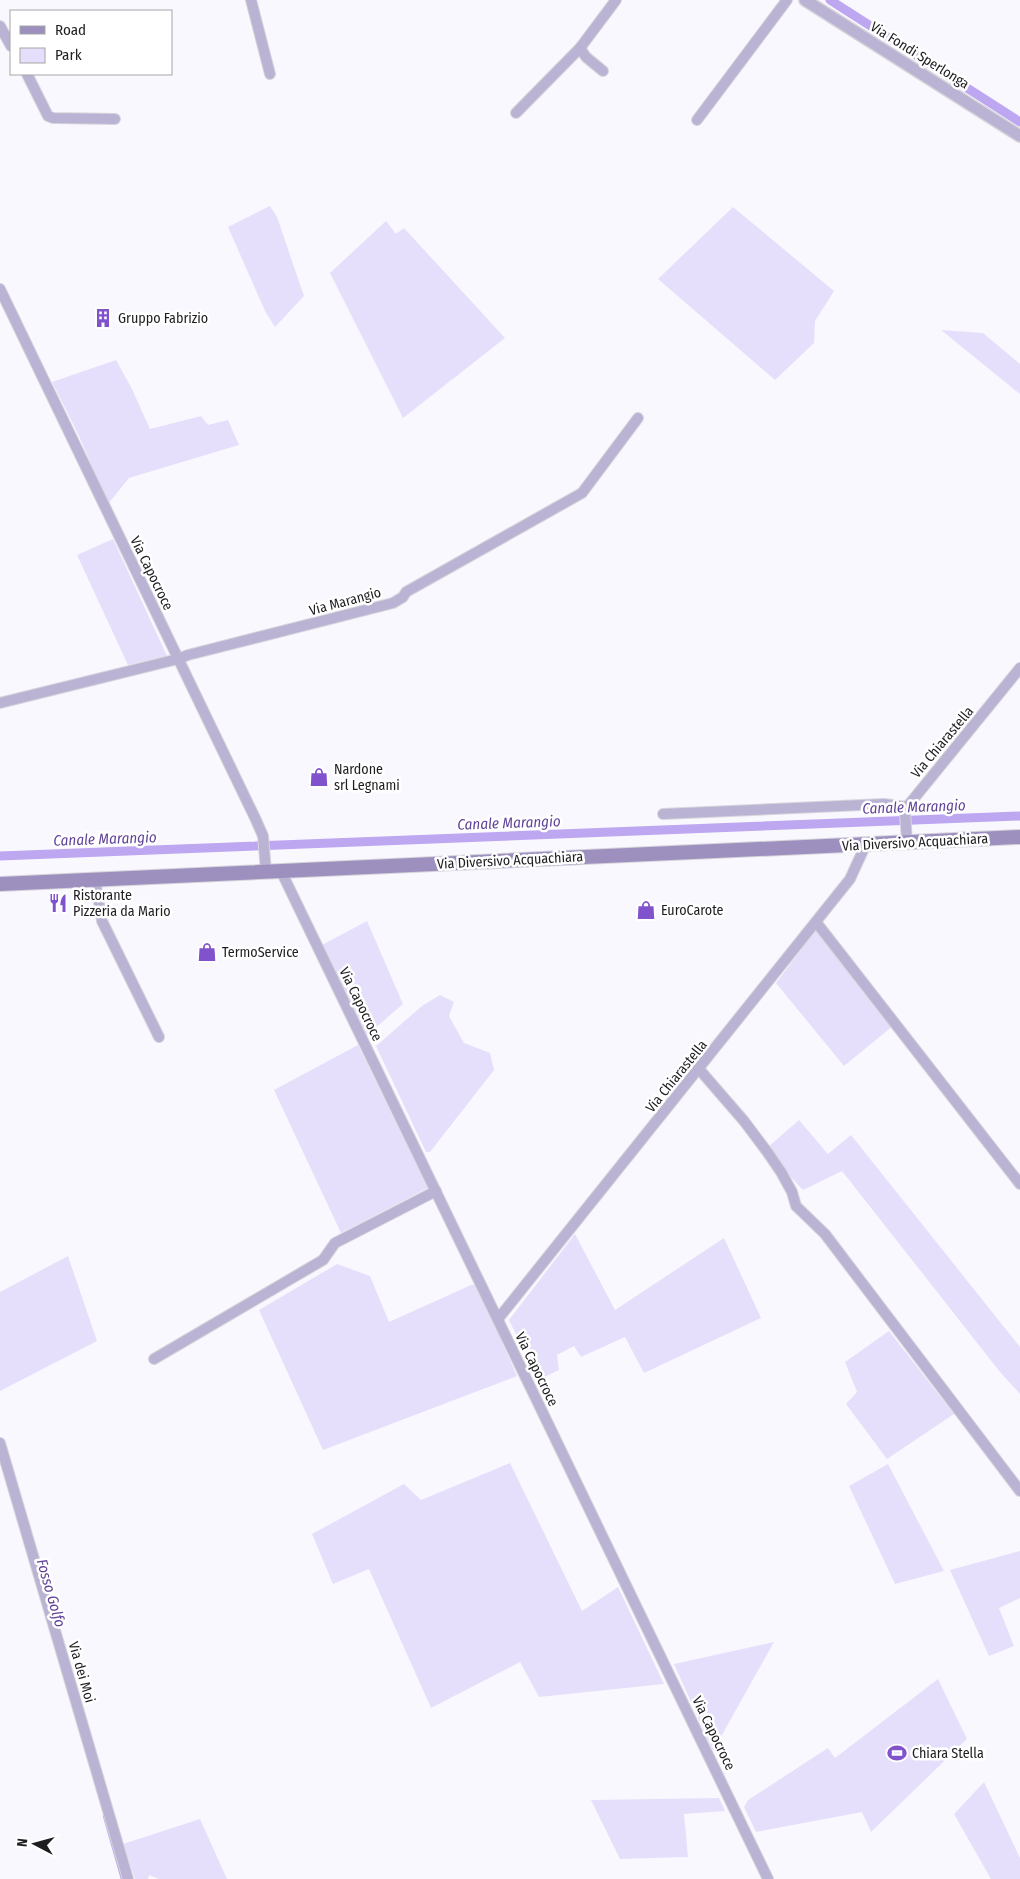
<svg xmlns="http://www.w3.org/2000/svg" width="1020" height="1879" font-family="'Fira Sans Condensed',sans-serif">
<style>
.green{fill:#e6dffb}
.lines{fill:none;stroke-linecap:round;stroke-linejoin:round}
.stream{stroke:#bda7f0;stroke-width:2.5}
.canal{stroke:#bda7f0;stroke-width:9}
.minor-casing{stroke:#d7d5db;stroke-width:12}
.tertiary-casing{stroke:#d7d5db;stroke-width:14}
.secondary-casing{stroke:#d7d5db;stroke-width:16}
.minor{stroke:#bbb3d3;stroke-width:10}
.tertiary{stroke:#bbb3d3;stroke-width:11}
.secondary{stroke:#9d90bf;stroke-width:14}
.labels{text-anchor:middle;stroke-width:5;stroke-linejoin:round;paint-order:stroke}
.street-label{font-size:14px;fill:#1e1d20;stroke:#fff}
.poi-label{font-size:14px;fill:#1e1d20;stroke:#fff;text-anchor:start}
.water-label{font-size:15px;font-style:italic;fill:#614398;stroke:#fff}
</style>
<rect width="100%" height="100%" fill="#faf8ff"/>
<g class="green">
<path d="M270,206L277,217L304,296L275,327L265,311L228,227Z"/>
<path d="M733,207L834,291L815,321L814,343L775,380L658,279Z"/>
<path d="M386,221L396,234L404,228L505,338L403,418L330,273Z"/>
<path d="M941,330L983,333L1020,364V394Z"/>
<path d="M116,360L131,387L150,429L201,416L208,425L228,420L239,445L129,478L108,504L79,436L52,382Z"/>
<path d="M113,539L167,656L128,665L77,555Z"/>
<path d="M367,921L403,1004L366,1036L322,945Z"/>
<path d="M815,931L820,932L894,1025L844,1066L776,983Z"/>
<path d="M440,995L454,1002L449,1016L464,1043L490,1053L494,1070L430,1152H426L376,1046L422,1006Z"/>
<path d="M358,1045L428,1188L341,1233L274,1090Z"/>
<path d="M799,1120L828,1154L851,1135L1020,1347V1394L1000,1372L842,1171L803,1190L785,1171L768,1147Z"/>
<path d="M575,1234L615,1310L724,1238L761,1318L644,1373L625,1337L581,1357L574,1346L557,1355L559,1370L538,1380L509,1320Z"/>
<path d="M68,1256L97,1341L0,1391V1292Z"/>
<path d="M337,1264L370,1276L389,1322L471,1285H477L517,1376L323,1450L259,1310Z"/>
<path d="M889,1331L954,1414L887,1459L846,1404L857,1392L845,1362Z"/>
<path d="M510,1463L582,1611L618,1587L664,1684L539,1697L520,1662L431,1708L369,1569L333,1584L312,1534L404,1484L421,1500Z"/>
<path d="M888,1464L944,1571L895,1584L849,1486Z"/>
<path d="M1020,1551V1598L999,1608L1014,1646L989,1656L950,1570Z"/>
<path d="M774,1642L713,1751L674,1664Z"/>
<path d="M938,1679L967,1739L871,1832L862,1812L756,1832L744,1807L748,1800L828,1748L835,1758Z"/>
<path d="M984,1782L1020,1858V1879H991L954,1814Z"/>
<path d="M719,1798L725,1811L684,1814L688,1857L620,1859L591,1800Z"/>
<path d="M200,1819L227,1879H159L149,1875L148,1879H135L123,1844Z"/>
</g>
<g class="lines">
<path class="stream" d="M104,1816L122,1879"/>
<g class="canal">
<path d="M830,0L1020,122"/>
<path d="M0,856L1020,816"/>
</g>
<g class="minor-casing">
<g id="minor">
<path d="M251,0L270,74"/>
<path d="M0,26L11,46"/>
<path d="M580,48L586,57L603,71"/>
<path d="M27,74L48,116L53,118L115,119"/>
<path d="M516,113L580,48L616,0"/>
<path d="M697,120L787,0"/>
<path d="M0,289L256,820L263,836L266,871"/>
<path d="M0,703L178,659L188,655L393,603L403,597L406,592L582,493L638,418"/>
<path d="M663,814L884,804L907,807"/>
<path d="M907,842L905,812L907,807L1020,668"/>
<path d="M281,871L768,1879"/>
<path d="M95,880L102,921L159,1037"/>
<path d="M816,922L1020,1184"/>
<path d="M699,1069L744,1121L768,1153L781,1172L792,1192L796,1206L825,1234L1020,1491"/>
<path d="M498,1319L850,879L866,844"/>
<path d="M154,1359L323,1260L335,1243L436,1191"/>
<path d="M0,1443L128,1879"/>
</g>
</g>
<g class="tertiary-casing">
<path id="tertiary" d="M805,0L1020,136"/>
</g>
<g class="secondary-casing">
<path id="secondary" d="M0,884L1020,837"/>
</g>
<use href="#minor" class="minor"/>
<use href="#tertiary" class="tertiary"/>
<use href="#secondary" class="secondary"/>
</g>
<defs>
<g id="building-bare" transform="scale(1.5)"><path d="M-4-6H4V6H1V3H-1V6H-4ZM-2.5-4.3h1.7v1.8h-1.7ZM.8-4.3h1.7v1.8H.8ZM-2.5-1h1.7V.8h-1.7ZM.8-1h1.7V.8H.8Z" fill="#8053cc" stroke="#fff" stroke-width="2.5" paint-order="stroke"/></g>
<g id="shop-bare" transform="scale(1.5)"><path d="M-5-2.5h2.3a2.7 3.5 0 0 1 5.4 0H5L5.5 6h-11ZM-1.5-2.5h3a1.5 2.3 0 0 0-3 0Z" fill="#8053cc" stroke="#fff" stroke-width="2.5" paint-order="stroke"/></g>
<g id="restaurant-bare" transform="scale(1.5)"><path d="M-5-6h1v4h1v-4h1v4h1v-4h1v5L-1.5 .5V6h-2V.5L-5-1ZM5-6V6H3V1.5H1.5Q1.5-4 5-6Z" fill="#8053cc" stroke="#fff" stroke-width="2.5" paint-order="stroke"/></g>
<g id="stadium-bare" transform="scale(1.5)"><path d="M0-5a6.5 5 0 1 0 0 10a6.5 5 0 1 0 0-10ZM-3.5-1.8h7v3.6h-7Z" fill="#8053cc" stroke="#fff" stroke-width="2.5" paint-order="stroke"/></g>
</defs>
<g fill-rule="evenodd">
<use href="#building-bare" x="103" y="318"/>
<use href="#shop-bare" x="319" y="777"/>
<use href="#restaurant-bare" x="58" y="903"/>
<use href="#shop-bare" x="646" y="910"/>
<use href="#shop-bare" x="207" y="952"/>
<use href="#stadium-bare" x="897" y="1753"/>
</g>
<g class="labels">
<g class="street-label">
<text transform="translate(920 55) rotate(32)" y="5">Via Fondi Sperlonga</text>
<text transform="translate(152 573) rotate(64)" y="5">Via Capocroce</text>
<text transform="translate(345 601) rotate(-15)" y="5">Via Marangio</text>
<text transform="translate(942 742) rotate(-50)" y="5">Via Chiarastella</text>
<text transform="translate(915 842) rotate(-3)" y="5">Via Diversivo Acquachiara</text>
<text transform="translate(510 860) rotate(-3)" y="5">Via Diversivo Acquachiara</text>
<text transform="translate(361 1004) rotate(64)" y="5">Via Capocroce</text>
<text transform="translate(676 1076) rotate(-51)" y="5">Via Chiarastella</text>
<text transform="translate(537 1369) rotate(64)" y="5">Via Capocroce</text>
<text transform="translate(82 1672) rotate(74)" y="5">Via dei Moi</text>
<text transform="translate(714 1733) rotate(64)" y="5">Via Capocroce</text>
</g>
<g class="poi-label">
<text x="118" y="323">Gruppo Fabrizio</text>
<text x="334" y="774">Nardone<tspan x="334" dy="16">srl Legnami</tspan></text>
<text x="73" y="900">Ristorante<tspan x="73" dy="16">Pizzeria da Mario</tspan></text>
<text x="661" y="915">EuroCarote</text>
<text x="222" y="957">TermoService</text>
<text x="912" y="1758">Chiara Stella</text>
</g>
<g class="water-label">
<text transform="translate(914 807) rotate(-2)" y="5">Canale Marangio</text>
<text transform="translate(509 823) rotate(-2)" y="5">Canale Marangio</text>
<text transform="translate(105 839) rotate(-2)" y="5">Canale Marangio</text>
<text transform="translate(51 1593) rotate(74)" y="5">Fosso Golfo</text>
</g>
</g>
<rect x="10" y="10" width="162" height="65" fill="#ffffff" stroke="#a5a5a6"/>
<rect x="20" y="26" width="25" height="8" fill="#9d90bf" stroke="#a5a5a6"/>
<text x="55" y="35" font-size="15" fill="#1e1d20">Road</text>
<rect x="20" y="48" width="25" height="15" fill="#e6dffb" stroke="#a5a5a6"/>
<text x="55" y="60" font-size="15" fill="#1e1d20">Park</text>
<g transform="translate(35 1844) rotate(276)" stroke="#ffffff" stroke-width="4" paint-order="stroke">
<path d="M0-4L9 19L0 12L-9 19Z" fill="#1e1d20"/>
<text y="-8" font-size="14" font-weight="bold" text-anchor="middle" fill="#1e1d20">N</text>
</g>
</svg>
